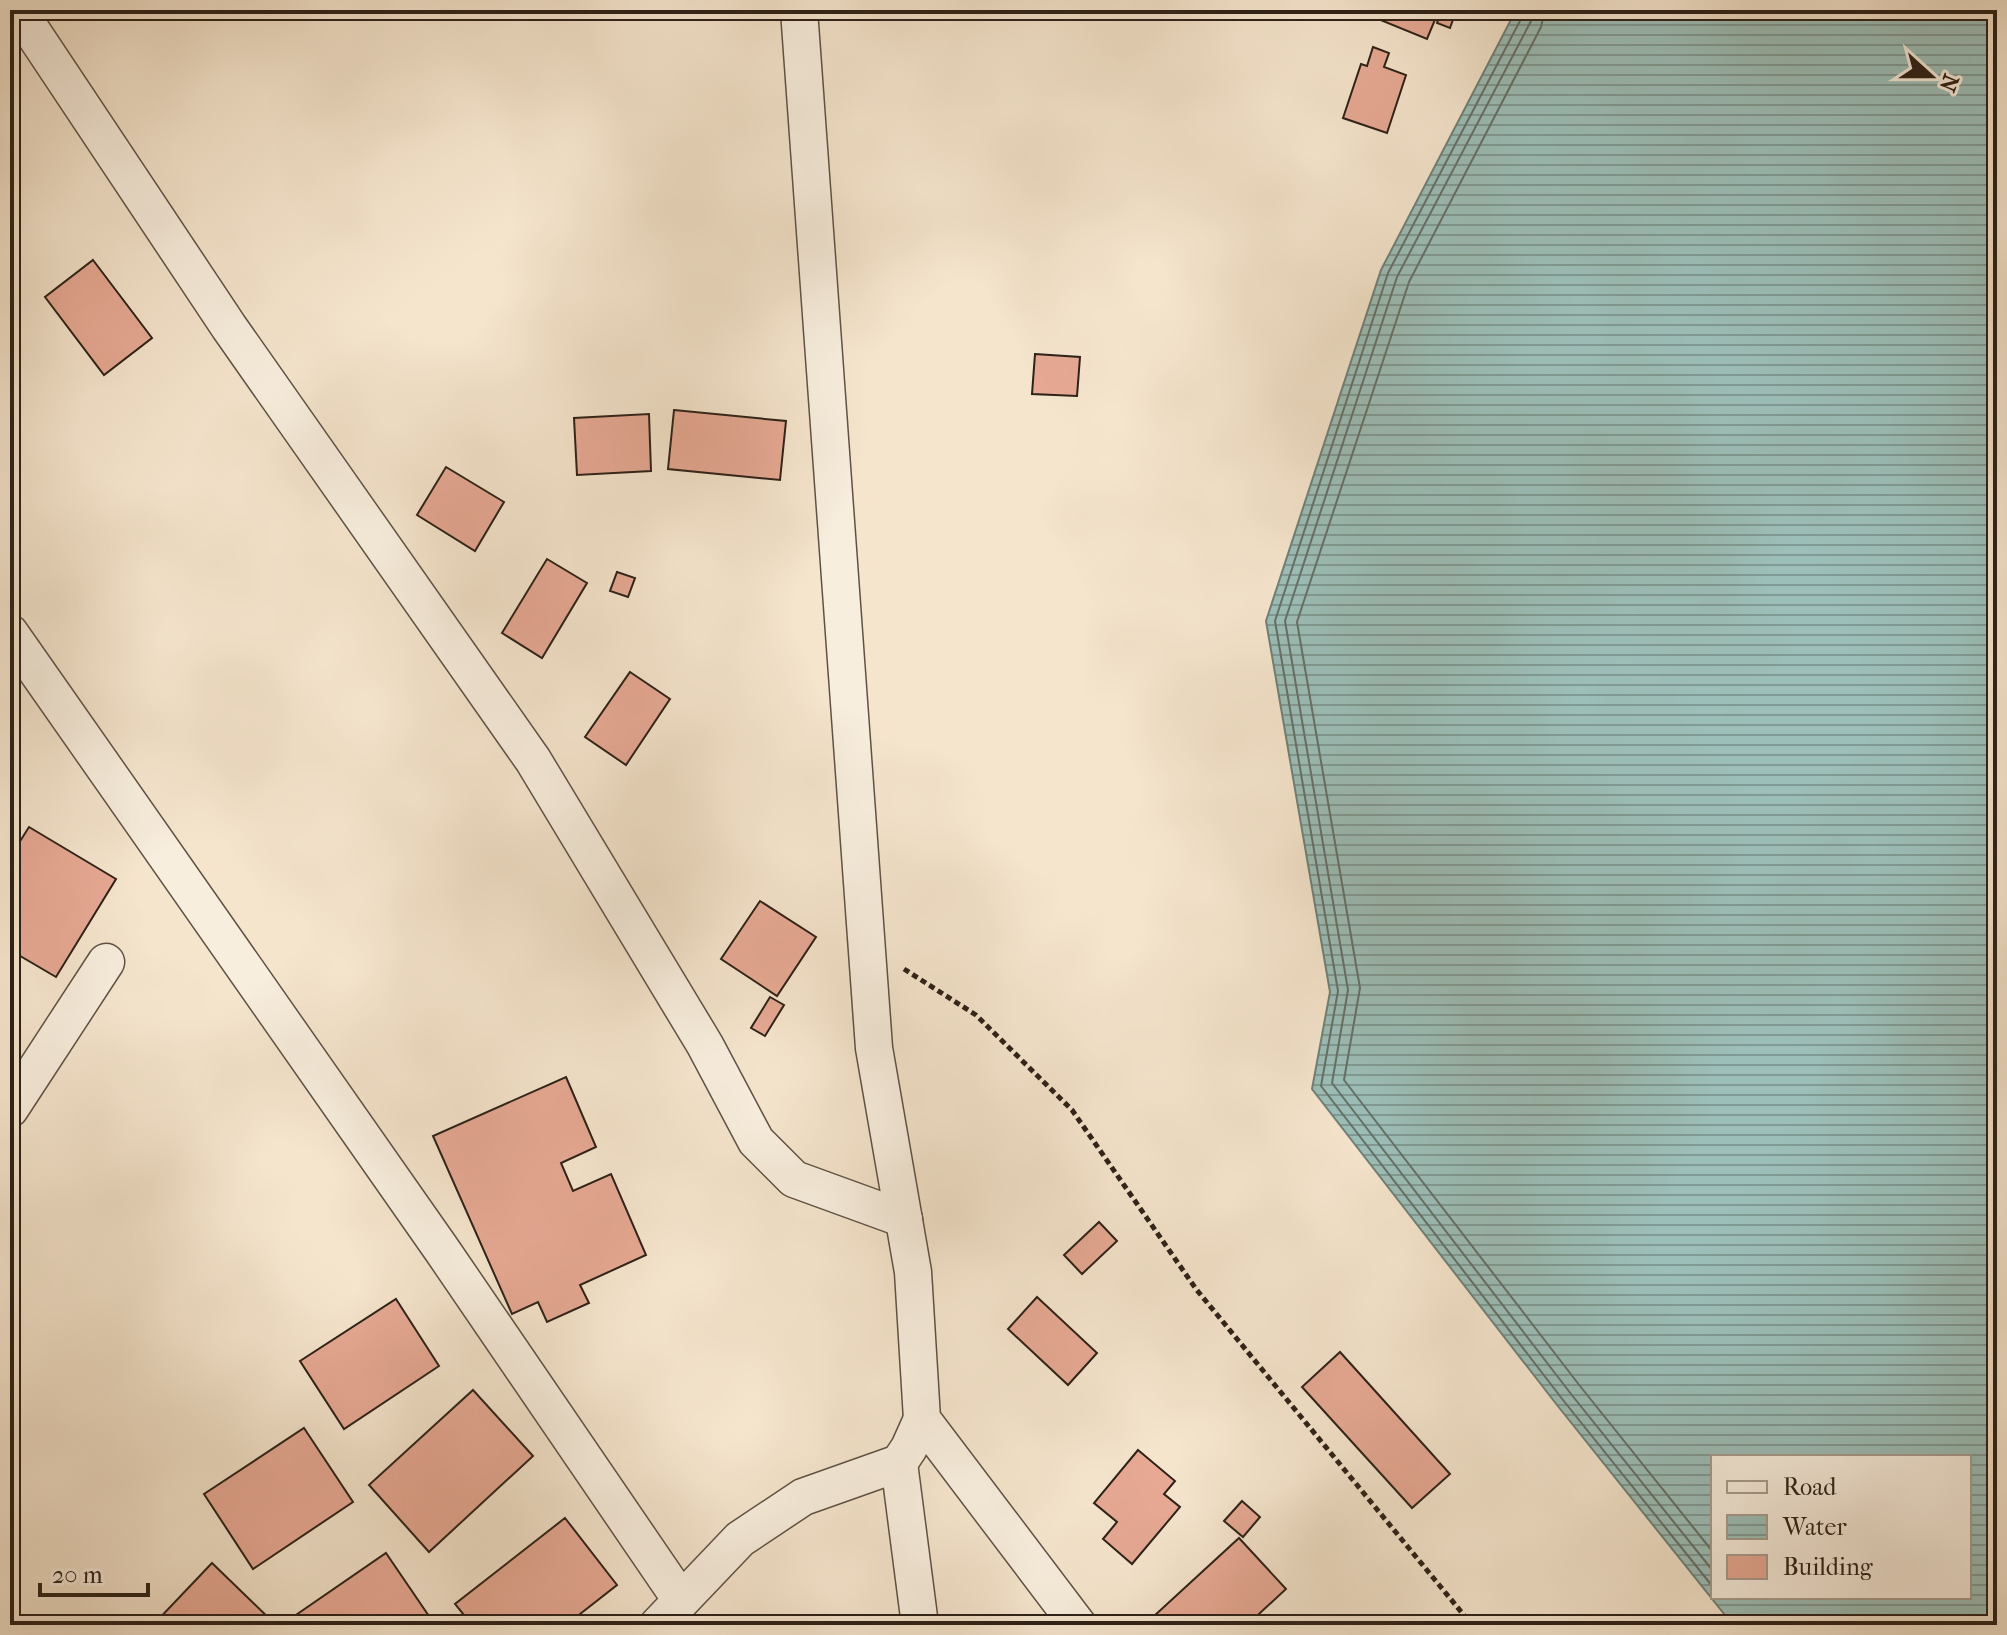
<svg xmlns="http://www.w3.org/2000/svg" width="2007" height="1635" font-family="'IM FELL French Canon',serif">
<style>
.water{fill:url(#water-rules);stroke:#708079;stroke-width:2;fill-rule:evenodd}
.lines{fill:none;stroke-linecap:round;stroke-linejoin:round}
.shore{stroke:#647068;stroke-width:2}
.building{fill:#e7a994;stroke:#2d2118;stroke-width:2}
.minor-casing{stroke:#5f5245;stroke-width:39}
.path{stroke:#2d2118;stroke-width:5;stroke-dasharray:6 4;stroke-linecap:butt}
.minor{stroke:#f8eede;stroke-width:36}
</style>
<defs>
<pattern id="water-rules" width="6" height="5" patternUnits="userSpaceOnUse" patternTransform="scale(2)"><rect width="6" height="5" fill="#9cbfb9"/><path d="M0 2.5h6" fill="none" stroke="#809b95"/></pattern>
</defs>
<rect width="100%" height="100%" fill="#f5e5cd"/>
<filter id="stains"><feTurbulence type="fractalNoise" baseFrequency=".0025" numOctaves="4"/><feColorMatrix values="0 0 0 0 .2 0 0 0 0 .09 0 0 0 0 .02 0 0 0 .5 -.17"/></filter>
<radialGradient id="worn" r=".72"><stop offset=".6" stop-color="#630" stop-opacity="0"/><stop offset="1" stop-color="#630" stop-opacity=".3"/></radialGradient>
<path class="water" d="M1516,10H1997V1625H1733L1557,1405L1312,1089L1330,992L1266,621L1381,270ZM1713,1457H1969V1597H1713Z"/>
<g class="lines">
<g class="shore">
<path d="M1523,10L1522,17L1388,273L1275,621L1338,991L1321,1086L1563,1400L1713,1587"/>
<path d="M1533,10L1531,21L1397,277L1285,621L1348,990L1332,1083L1571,1394L1713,1571"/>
<path d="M1545,10L1541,27L1409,282L1297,622L1360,988L1344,1080L1580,1386L1713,1552"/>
</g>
</g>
<g class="building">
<path d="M1381,10H1439L1427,39L1378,19Z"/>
<path d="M1442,10L1456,11L1450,28L1437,23Z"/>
<path d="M1373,47L1389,53L1384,67L1406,75L1387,133L1343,118L1361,64L1367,66Z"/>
<path d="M93,260L152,338L104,375L45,297Z"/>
<path d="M1035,354L1080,357L1077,396L1032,394Z"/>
<path d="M674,410L786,421L780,480L668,469Z"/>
<path d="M649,414L651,471L577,475L574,418Z"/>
<path d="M446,467L504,502L475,551L417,515Z"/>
<path d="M547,559L587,583L542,658L502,633Z"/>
<path d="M617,572L635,578L628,597L610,591Z"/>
<path d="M630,672L670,699L626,765L585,737Z"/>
<path d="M29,827L116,879L56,977L10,950V853L12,854Z"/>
<path d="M760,901L816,937L777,996L721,959Z"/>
<path d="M770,997L784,1005L765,1036L751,1028Z"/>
<path d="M566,1077L596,1147L561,1163L573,1191L611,1174L646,1255L580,1285L589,1303L547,1322L538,1302L512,1314L433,1136Z"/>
<path d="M1099,1222L1117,1241L1082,1274L1064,1255Z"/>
<path d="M1037,1297L1097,1353L1068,1385L1008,1329Z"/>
<path d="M396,1299L439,1366L344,1429L300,1361Z"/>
<path d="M1340,1352L1450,1474L1412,1508L1302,1387Z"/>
<path d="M473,1390L533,1456L429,1552L369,1485Z"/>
<path d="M304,1428L353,1502L253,1569L204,1494Z"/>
<path d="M1138,1450L1175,1481L1164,1494L1180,1507L1132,1564L1103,1539L1117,1522L1094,1503Z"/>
<path d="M1242,1501L1260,1517L1243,1537L1224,1521Z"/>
<path d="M565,1518L617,1585L566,1625H472L455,1604Z"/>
<path d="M1239,1538L1286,1589L1247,1625H1162L1154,1616Z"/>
<path d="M386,1553L433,1622L429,1625H298L293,1617Z"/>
<path d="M212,1563L276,1625H153Z"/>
</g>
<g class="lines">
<g class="minor-casing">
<g id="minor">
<path d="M18,10L229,327L533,760L705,1045L756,1141L794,1179L904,1219"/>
<path d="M799,10L874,1048L913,1272L922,1419L1078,1625"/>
<path d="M10,633L442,1250L681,1600"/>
<path d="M10,1109L106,962"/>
<path d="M899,1463L920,1625"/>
<path d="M658,1625L740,1539L803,1497L899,1463L909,1448L922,1419"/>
</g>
</g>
<path class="path" d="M904,969L976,1015L1072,1110L1196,1289L1472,1625"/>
<use href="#minor" class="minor"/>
</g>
<rect width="2007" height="1635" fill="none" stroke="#f5e5cd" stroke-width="40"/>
<rect x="12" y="12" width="1983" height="1611" fill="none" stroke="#2d2118" stroke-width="4"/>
<rect x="20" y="20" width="1967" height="1595" fill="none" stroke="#2d2118" stroke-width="2"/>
<rect x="1711" y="1455" width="260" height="144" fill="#f8eede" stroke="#a79c8f" stroke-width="2"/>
<rect x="1727" y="1481" width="40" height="12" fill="#f8eede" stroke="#a79c8f" stroke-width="2"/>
<text x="1783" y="1495" font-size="24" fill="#2d2118">Road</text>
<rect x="1727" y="1515" width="40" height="24" fill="url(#water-rules)" stroke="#a79c8f" stroke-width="2"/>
<text x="1783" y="1535" font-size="24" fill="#2d2118">Water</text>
<rect x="1727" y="1555" width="40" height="24" fill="#e7a994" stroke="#a79c8f" stroke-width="2"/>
<text x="1783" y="1575" font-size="24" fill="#2d2118">Building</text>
<g transform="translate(1931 76) rotate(111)" stroke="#f8eede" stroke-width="6" paint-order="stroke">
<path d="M0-6L14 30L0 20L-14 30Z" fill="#2d2118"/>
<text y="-12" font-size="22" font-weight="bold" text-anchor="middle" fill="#2d2118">N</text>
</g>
<path d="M40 1583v12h108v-12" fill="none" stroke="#2d2118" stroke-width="4"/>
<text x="52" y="1583" font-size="24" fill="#2d2118" stroke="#f8eede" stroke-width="6" paint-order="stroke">20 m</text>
<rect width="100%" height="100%" filter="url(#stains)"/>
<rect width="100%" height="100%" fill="url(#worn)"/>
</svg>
